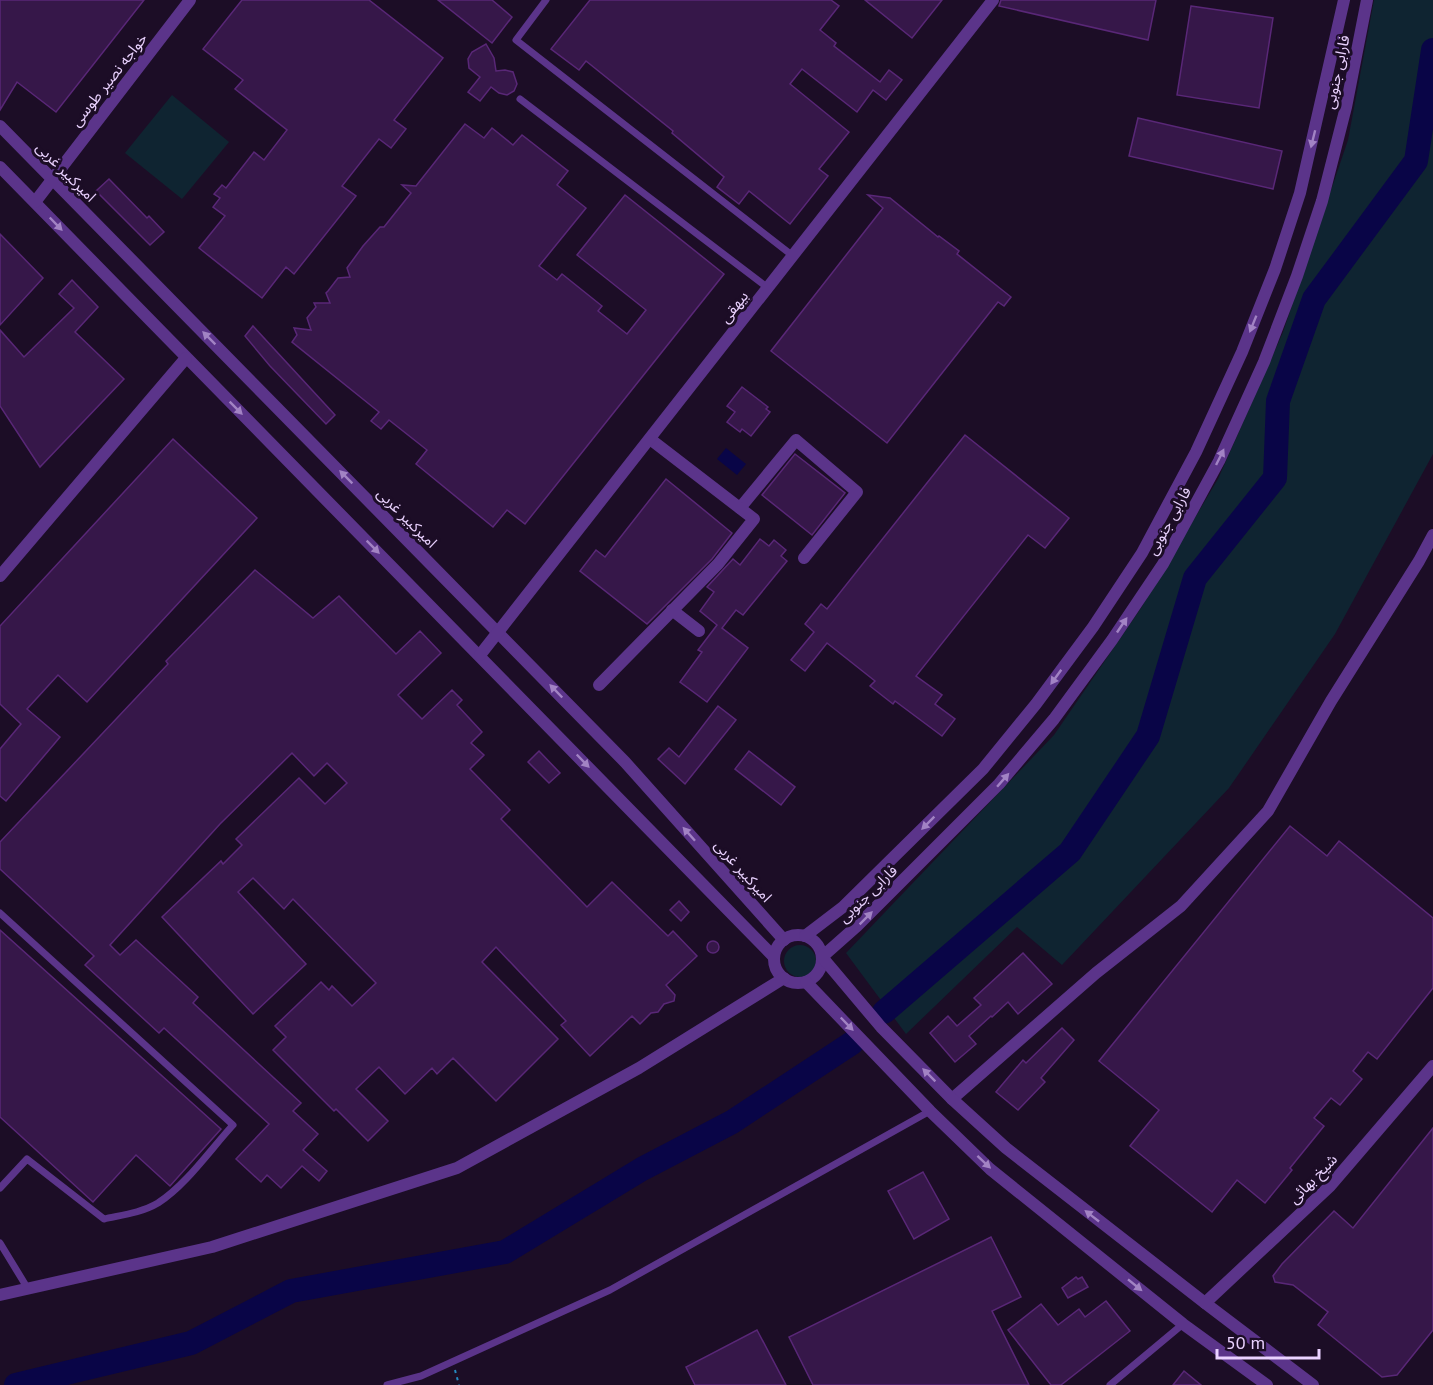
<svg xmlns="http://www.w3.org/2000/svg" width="1433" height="1385" font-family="'PT Sans','Noto Sans Arabic',sans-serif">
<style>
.green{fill:#0f2431}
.water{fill:#090547}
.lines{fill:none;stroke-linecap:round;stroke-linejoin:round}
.river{stroke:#090547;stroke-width:24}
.building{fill:#361749;stroke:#592777;stroke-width:1.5}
.path{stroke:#2489c1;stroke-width:2;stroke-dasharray:3 4.5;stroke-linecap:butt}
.service{stroke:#5b348a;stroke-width:7}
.minor{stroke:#5b348a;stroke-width:12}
.tertiary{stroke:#5b348a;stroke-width:12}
.oneway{fill:#a283c4}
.labels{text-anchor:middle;stroke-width:6;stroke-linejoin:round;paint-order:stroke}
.street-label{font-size:15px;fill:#ead2ff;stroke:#1c0d26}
</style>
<rect width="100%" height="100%" fill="#1c0d26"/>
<g class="green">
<path d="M1374,0H1433V454L1335,634L1229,788L1062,965L1017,927L906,1034L846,953L1054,735L1141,608L1218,479L1283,332L1348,140Z"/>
<path d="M172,95L229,142L182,199L125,153Z"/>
<circle cx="800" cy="961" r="16"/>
</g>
<path class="water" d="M726,448L746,464L737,475L717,459Z"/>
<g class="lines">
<g class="river">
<path d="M884,1012L1070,852L1148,736L1195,578L1275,478L1278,401L1314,299L1416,161L1433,50"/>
<path d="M16,1385L191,1343L291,1291L505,1252L642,1169L732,1122L852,1043"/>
</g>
</g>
<g class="building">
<path d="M0,0H144L56,112L17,82L0,110Z"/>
<path d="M242,0H369L443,58L394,120L406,129L391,148L379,139L342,186L356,196L294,274L286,267L262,298L199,248L225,216L213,207L220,198L214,194L222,185L226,188L254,152L264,160L287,130L235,89L243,80L203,49Z"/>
<path d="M438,0H492L512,17L492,43Z"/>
<path d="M590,0H831L839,6L820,30L836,43L834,46L880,82L889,70L902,80L886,100L873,90L857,112L802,69L790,84L849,132L819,169L828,176L790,224L749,191L739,204L717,187L724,177L672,133L673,131L586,61L579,70L551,49Z"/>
<path d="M865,0H942L912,38Z"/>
<path d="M1001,0H1156L1148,40L999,6Z"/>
<path d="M1191,6L1273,18L1259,108L1177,95Z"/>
<path d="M486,44L494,58L496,71L505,70L513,72L517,84L514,91L507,95L499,93L491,87L480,101L468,92L480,77L469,68L468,59L472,52Z"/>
<path d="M1138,118L1282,151L1273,189L1129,156Z"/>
<path d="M465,124L484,138L492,128L513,145L522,135L568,171L557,185L586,208L539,266L557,280L562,274L602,306L598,311L627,334L646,310L577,255L625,195L724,274L525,524L507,510L493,527L416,464L427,450L389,420L381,429L371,421L379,412L292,342L297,335L294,328L311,330L307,318L316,307L314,303H330L326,293L328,291L338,278L350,277L347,268L363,246L380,227H384L411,193L402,185L416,186Z"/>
<path d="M109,179L147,218L149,216L164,232L150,245L96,191Z"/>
<path d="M868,195L890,198L938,237L939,236L959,251L957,254L1011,297L1004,306L998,302L887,443L771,351L883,208Z"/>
<path d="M0,234L43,278L0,325Z"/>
<path d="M72,280L98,307L75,332L124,379L40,467L0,406V330L24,357L74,308L59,294Z"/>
<path d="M253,326L335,415L326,424L270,366L245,336Z"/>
<path d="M742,387L768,407L766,409L770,412L751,436L742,429L740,432L727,422L735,412L727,406Z"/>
<path d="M965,435L1069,518L1045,548L1028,535L916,676L942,695L935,704L955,719L942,736L895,701L893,704L870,686L875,681L827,643L805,671L791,660L814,632L805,624L821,604L827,609Z"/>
<path d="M173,439L257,518L87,702L58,675L27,709L60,737L6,801L0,796V749L21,724L0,704V626Z"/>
<path d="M795,454L845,493L812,535L762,495Z"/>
<path d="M666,479L732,533L712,559L647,624L580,571L596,550L605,557Z"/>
<path d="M760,539L769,546L774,540L786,550L781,556L787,561L743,615L736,610L722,628L748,648L707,702L680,682L702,652L698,650L717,625L700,611L714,592L707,587L733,559L740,565Z"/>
<path d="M255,570L313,618L339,596L396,654L420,631L441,653L398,695L422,719L452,690L462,700L457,705L482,732L471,743L484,755L470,769L510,810L501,819L587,907L612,882L668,936L673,931L697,956L666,985L675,995L674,1001L664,1004L658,1012L651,1013L640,1024L632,1016L590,1056L561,1025L566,1021L496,947L482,962L558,1039L496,1101L453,1058L437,1074L432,1068L405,1094L379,1067L356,1089L388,1121L368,1141L336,1109L334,1111L273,1050L286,1037L275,1026L321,982L329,990L332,986L352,1006L376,983L293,899L284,909L253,878L238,892L306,964L253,1014L162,917L221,861L223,864L242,845L236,839L299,778L325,804L347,783L327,763L314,776L292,753L220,824L110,945L120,955L136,940L198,997L193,1003L301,1103L293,1111L318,1134L303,1150L327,1171L319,1181L302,1166L281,1188L267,1175L261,1182L236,1159L269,1124L164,1028L159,1033L85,965L94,956L0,869V842L168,664L166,661Z"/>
<path d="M718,706L736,720L685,784L658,759L669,748L679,757Z"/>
<path d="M539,751L560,773L549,783L528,762Z"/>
<path d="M749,751L795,787L781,805L735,769Z"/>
<path d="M1290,826L1327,856L1339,841L1433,918V988L1377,1059L1368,1052L1353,1071L1362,1079L1340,1105L1331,1098L1314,1118L1324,1126L1290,1168L1292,1170L1265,1203L1237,1180L1212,1212L1130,1146L1159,1110L1099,1061Z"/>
<path d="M679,901L689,912L681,921L670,910Z"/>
<path d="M0,930L221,1129L170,1186L136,1155L93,1202L0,1117Z"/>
<circle cx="713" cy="947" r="6"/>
<path d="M1023,953L1052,984L1018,1014L1008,1002L992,1017L991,1016L969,1036L976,1044L955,1062L930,1033L948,1016L957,1026L981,1005L974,998Z"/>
<path d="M1062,1028L1074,1040L1041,1078L1045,1082L1018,1110L996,1092L1023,1060L1026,1063Z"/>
<path d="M1433,1128V1330L1397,1375L1382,1377L1318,1325L1328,1312L1293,1285L1275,1282L1273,1276L1282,1264L1334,1211L1353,1228Z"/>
<path d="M923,1172L949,1219L914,1239L888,1191Z"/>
<path d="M991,1237L1021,1297L992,1311L1029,1385H813L789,1337Z"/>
<path d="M1076,1277L1078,1279L1082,1277L1088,1287L1068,1298L1062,1288Z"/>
<path d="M1106,1301L1130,1331L1061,1385H1051L1008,1330L1041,1304L1058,1325L1079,1309L1085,1317Z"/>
<path d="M757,1330L786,1385H695L686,1367Z"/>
<path d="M1184,1371L1201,1385H1173Z"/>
</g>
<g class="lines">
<path class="path" d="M455,1370L459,1385"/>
<g class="service">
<path d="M546,0L516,40L793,256"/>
<path d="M520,99L768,288"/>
<path d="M0,913L233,1125C210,1150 186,1185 158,1203C141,1213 122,1215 104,1219L27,1159L0,1188"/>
<path d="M0,1243L28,1289"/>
<path d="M387,1385L421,1376L610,1290L930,1111"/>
<path d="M1110,1385L1183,1324"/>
</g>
<g class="minor">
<path d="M740,508L796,440L857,492L804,558"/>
<path d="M672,610L699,631"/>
<path d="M599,685L718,564L754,519L650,439"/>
<path d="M952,1099L1096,973L1181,906L1268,811L1331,701L1419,561L1433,535"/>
</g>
<g class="tertiary">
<path d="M0,126L625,762L784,940"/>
<path d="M0,167L774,957"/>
<path d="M35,202L190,0"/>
<path d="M0,576L186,358"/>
<path d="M480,655L993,0"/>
<circle cx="798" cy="959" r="24"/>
<path d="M805,936L843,907L983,769L1036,704L1093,627L1142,553L1196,452L1242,352L1275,269L1300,193L1344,0"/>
<path d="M806,982L930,1111L990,1169L1183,1324L1267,1385"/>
<path d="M0,1295L212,1247L457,1168L639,1068L784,978"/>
<path d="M1205,1303L1330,1186L1433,1066"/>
<path d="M1313,1385L1205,1303L1006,1148L952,1099L881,1027L822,957L857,926L999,784L1054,719L1112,640L1163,564L1219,461L1264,362L1297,276L1322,201L1346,107L1367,0"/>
</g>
</g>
<defs><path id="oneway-solid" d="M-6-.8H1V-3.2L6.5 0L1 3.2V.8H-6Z" transform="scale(1.5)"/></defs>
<g class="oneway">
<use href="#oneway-solid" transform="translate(1313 139) rotate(104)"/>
<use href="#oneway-solid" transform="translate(56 224) rotate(46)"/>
<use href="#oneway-solid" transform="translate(1253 324) rotate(112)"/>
<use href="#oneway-solid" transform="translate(209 338) rotate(-135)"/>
<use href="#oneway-solid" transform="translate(236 408) rotate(45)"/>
<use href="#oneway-solid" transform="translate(1220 457) rotate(-64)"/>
<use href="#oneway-solid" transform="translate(346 477) rotate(-135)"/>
<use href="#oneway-solid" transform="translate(373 547) rotate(45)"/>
<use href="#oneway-solid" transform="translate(1122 625) rotate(-56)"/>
<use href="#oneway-solid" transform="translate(1056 677) rotate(126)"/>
<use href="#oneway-solid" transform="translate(556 691) rotate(-134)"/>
<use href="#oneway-solid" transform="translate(583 761) rotate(46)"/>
<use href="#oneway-solid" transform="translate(1003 780) rotate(-49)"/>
<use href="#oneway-solid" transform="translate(928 823) rotate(135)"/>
<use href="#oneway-solid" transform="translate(689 834) rotate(-132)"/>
<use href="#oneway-solid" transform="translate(866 918) rotate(-45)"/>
<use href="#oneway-solid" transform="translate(847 1024) rotate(46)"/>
<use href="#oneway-solid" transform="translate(929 1075) rotate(-135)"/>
<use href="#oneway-solid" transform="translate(984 1162) rotate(43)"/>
<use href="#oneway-solid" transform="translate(1092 1216) rotate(-142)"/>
<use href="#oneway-solid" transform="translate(1135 1285) rotate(39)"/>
</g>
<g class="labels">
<g class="street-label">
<text transform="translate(1337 72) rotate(-78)" y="5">فارابی جنوبی</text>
<text transform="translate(109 80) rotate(-52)" y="5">خواجه نصیر طوسی</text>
<text transform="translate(66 172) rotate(45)" y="5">امیرکبیر غربی</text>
<text transform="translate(734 307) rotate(-52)" y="5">بیهقی</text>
<text transform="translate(407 518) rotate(45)" y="5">امیرکبیر غربی</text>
<text transform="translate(1169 521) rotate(-61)" y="5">فارابی جنوبی</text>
<text transform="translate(743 871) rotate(48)" y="5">امیرکبیر غربی</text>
<text transform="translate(868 894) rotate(-44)" y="5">فارابی جنوبی</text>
<text transform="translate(1313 1179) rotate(-46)" y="5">شیخ بهائی</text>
</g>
</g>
<path d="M1217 1349v9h102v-9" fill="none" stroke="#ead2ff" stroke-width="3"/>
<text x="1226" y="1349" font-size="18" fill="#ead2ff" stroke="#1c0d26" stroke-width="4.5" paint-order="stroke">50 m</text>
</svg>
